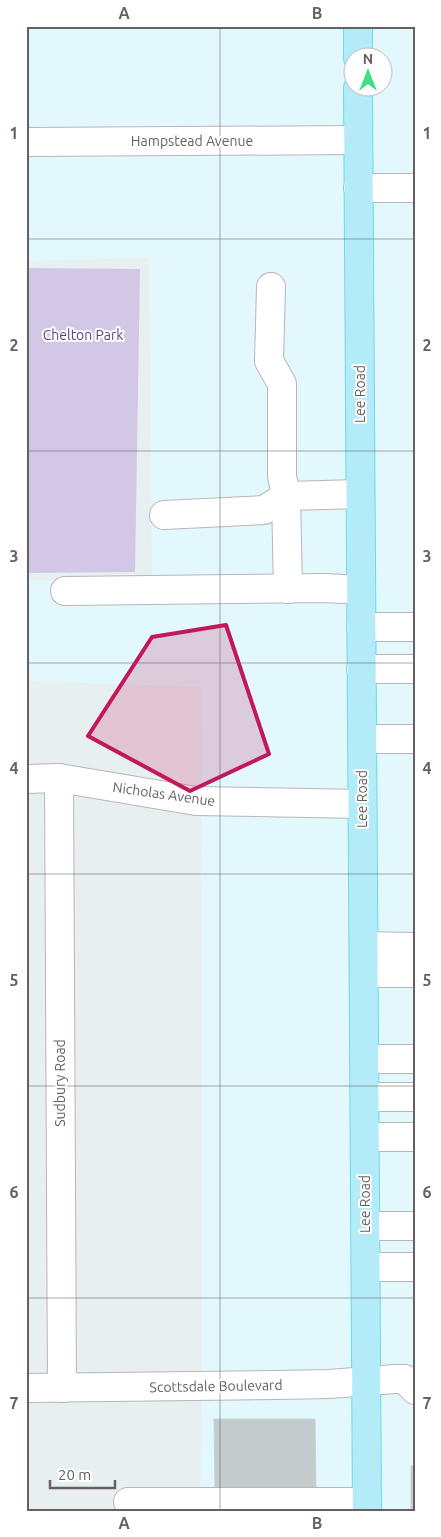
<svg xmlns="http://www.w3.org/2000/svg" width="441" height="1537" font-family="Ubuntu,sans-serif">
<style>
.commercial{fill:#e2f8fc;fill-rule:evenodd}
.green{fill:#d2c7e5}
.building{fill:#c4cbcc;stroke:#c7d4d5}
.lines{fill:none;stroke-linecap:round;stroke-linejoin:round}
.minor-casing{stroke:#bbb5b5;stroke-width:30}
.major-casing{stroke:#6adce7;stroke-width:30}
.minor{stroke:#fff;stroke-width:28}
.major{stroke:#b4ebf9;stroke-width:28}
.marked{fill:#c2185b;fill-opacity:0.2;stroke:#c2185b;stroke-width:4;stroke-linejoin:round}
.grid{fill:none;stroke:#675f60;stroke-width:1;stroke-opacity:0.55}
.labels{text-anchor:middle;stroke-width:4;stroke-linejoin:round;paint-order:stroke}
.street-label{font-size:14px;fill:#675f60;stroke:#fff}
.park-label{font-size:14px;fill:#5d3e87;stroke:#fff}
.neatline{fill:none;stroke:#675f60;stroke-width:2}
.grid-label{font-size:16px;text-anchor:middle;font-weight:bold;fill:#675f60}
</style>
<rect width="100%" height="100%" fill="#e8eff0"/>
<path class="commercial" d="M26,26H415V1511H200L202,1363L201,687L26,681V581L152,575L149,258L26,261ZM354,58H384V88H354Z"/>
<path class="green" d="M26,268L140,269L135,572L26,573Z"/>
<g class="building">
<path d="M214,1419H315L316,1489L215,1490Z"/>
<rect x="411" y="1466" width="4" height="45"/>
</g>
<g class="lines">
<g class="minor-casing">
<g id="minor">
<path d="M26,142L358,140"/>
<path d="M358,188H415"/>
<path d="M271,287L269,361L282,384V476L286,496L360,494"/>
<path d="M286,496L288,589"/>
<path d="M164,515L264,510L286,496"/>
<path d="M65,591L325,588L361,590"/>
<path d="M361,627H415"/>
<path d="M361,669H415"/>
<path d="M362,739H415"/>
<path d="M59,778L62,1388"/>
<path d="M26,779L59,778L196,801L362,804"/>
<path d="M364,946L415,947"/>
<path d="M364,973H412"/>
<path d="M364,1059H415"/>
<path d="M365,1097H415"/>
<path d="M365,1137H415"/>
<path d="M366,1226H415"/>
<path d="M366,1267H415"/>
<path d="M26,1388L276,1385L329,1384L395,1379H405L415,1390"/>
<path d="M128,1502H367"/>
</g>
</g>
<g class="major-casing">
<g id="major">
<path d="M358,26V58"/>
<path d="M358,88L367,1511"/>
</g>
</g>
<use href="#minor" class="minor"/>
<use href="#major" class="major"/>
</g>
<path class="marked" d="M226,625L269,754L190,791L88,736L152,637Z"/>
<path class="grid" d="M220,26V1511M26,239H415M26,451H415M26,663H415M26,874H415M26,1086H415M26,1298H415"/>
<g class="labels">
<g class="street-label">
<text x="192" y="146">Hampstead Avenue</text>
<text transform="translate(360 394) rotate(-90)" y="5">Lee Road</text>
<text transform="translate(164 794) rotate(8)" y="5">Nicholas Avenue</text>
<text transform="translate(362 799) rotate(-90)" y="5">Lee Road</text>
<text transform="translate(60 1083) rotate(-90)" y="5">Sudbury Road</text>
<text transform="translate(365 1204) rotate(-90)" y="5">Lee Road</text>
<text transform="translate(216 1386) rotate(-1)" y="5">Scottsdale Boulevard</text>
</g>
<g class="park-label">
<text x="83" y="340">Chelton Park</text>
</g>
</g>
<rect width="441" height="1537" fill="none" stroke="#ffffff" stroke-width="55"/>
<g transform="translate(368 72)"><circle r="24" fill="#ffffff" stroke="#c2bfbf"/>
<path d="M0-4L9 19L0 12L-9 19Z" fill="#42dd87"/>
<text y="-8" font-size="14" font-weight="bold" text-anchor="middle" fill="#675f60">N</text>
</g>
<path d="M50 1480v8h65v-8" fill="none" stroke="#675f60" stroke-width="2.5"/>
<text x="58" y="1480" font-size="15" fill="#675f60" stroke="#ffffff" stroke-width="4" paint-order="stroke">20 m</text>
<rect x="28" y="28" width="386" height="1482" class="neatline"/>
<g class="grid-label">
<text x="124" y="19">A</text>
<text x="317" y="19">B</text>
<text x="14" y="139">1</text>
<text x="427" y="139">1</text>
<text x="14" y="351">2</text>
<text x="427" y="351">2</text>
<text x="14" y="562">3</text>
<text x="427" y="562">3</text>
<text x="14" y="774">4</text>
<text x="427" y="774">4</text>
<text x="14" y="986">5</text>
<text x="427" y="986">5</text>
<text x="14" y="1198">6</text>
<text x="427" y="1198">6</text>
<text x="14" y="1409">7</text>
<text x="427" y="1409">7</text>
<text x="124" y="1529">A</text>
<text x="317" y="1529">B</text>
</g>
</svg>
